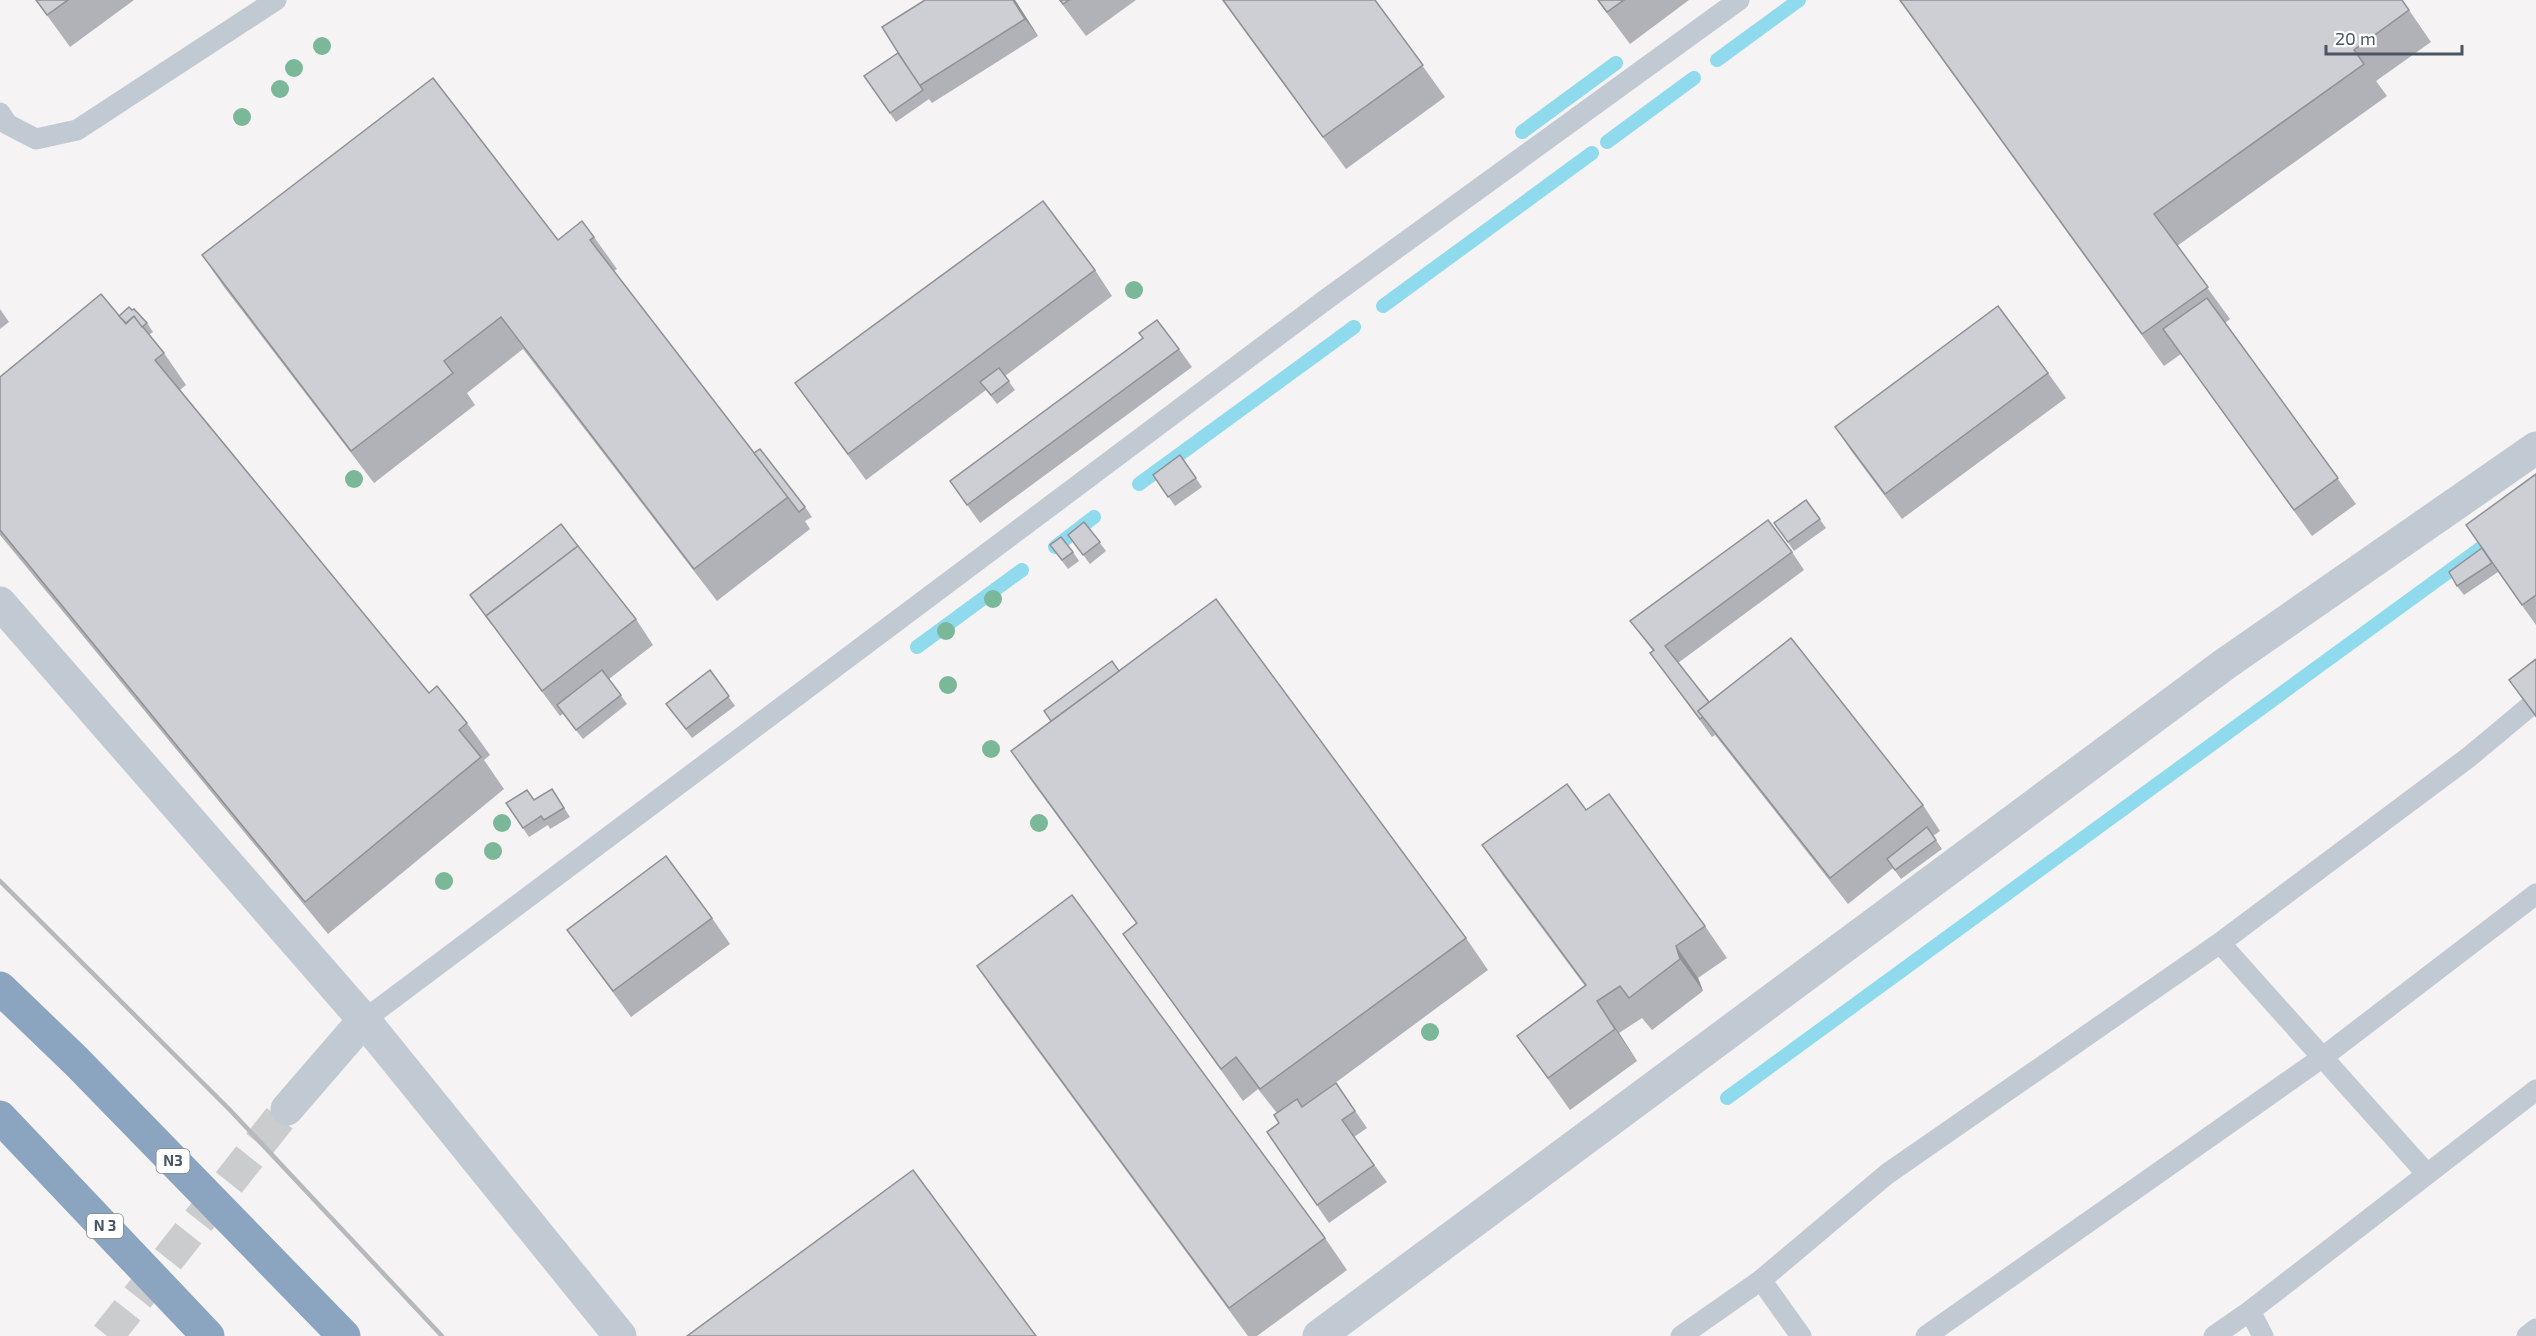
<svg xmlns="http://www.w3.org/2000/svg" width="2536" height="1336" font-family="'Exo 2',sans-serif">
<style>
.lines{fill:none;stroke-linecap:round;stroke-linejoin:round}
.stream{stroke:#90daee;stroke-width:14}
.street-tunnel{stroke:#caccce;stroke-width:33;stroke-dasharray:33 16;stroke-linecap:butt}
.lane{stroke:#c1cad2;stroke-width:21}
.street{stroke:#c1cad2;stroke-width:33}
.highway{stroke:#8ba5c1;stroke-width:33}
.rail{stroke:#b5b8bd;stroke-width:4.5}
.tree{fill:#7bb799}
.wall{fill:#b0b2b7}
.shaded-wall{fill:#909195}
.building{fill:#cdcfd5;stroke:#909195;stroke-width:1.5}
.labels{text-anchor:middle;stroke-width:5;stroke-linejoin:round;paint-order:stroke}
.shield{fill:#fff;stroke:#808990;stroke-width:1.5}
.shield-label{font-size:15px;font-weight:bold;fill:#4a5661}
</style>
<rect width="100%" height="100%" fill="#f5f3f3"/>
<g class="lines">
<g class="stream">
<path d="M1717,60L1799,0"/>
<path d="M1522,132L1616,63"/>
<path d="M1607,142L1694,78"/>
<path d="M1383,306L1592,153"/>
<path d="M1139,484L1354,327"/>
<path d="M1055,547L1094,517"/>
<path d="M917,647L1022,570"/>
<path d="M1727,1098L2496,537"/>
</g>
<path class="street-tunnel" d="M107,1336L287,1109"/>
<g class="lane">
<path d="M0,113L7,124L36,139L77,130L276,0"/>
<path d="M2220,943L2427,1174"/>
<path d="M364,1020L1328,298L1739,0"/>
<path d="M1761,1280L1801,1336"/>
<path d="M2250,1311L2263,1336"/>
<path d="M1681,1336L1761,1280L1887,1174L2220,943L2469,757L2536,701"/>
<path d="M1926,1336L2323,1057L2536,894"/>
<path d="M2214,1336L2250,1311L2536,1090"/>
<path d="M2527,1336L2536,1329"/>
</g>
<g class="street">
<path d="M0,603L364,1020L620,1336"/>
<path d="M287,1109L364,1020"/>
<path d="M1319,1336L2225,664L2536,448"/>
</g>
<g class="highway">
<path d="M0,988L76,1061L344,1336"/>
<path d="M0,1117L208,1336"/>
</g>
<path class="rail" d="M0,881L229,1109L442,1336"/>
</g>
<g class="tree">
<circle cx="322" cy="46" r="9"/>
<circle cx="294" cy="68" r="9"/>
<circle cx="280" cy="89" r="9"/>
<circle cx="242" cy="117" r="9"/>
<circle cx="1134" cy="290" r="9"/>
<circle cx="354" cy="479" r="9"/>
<circle cx="993" cy="599" r="9"/>
<circle cx="946" cy="631" r="9"/>
<circle cx="948" cy="685" r="9"/>
<circle cx="991" cy="749" r="9"/>
<circle cx="502" cy="823" r="9"/>
<circle cx="1039" cy="823" r="9"/>
<circle cx="493" cy="851" r="9"/>
<circle cx="444" cy="881" r="9"/>
<circle cx="1430" cy="1032" r="9"/>
</g>
<g class="wall">
<path d="M36,0H134L70,47Z"/>
<path d="M925,0H1015L1038,36L932,103L929,99L896,122L864,76L905,62Z"/>
<path d="M1059,0H1136L1086,36Z"/>
<path d="M1222,0H1375L1445,97L1346,169Z"/>
<path d="M1597,0H1689L1630,44Z"/>
<path d="M1899,0H2402L2431,42L2376,81L2387,96L2177,246L2230,319L2225,323L2356,504L2312,536L2181,354L2164,366Z"/>
<path d="M594,237L617,269L614,271L754,453L805,507L812,517L805,521L810,529L717,601L523,349L467,393L475,405L374,483L224,287L202,255L558,240Z"/>
<path d="M1095,270L1112,296L1005,376L1015,390L997,404L986,390L866,480L795,383Z"/>
<path d="M0,309L9,322L0,329Z"/>
<path d="M120,317L147,323L153,332L149,335L164,353L186,385L180,390L429,693L467,723L490,755L484,760L504,789L328,934L0,535V377Z"/>
<path d="M1179,349L1192,367L980,523L950,481Z"/>
<path d="M2048,373L2066,398L1902,519L1852,452L1835,427Z"/>
<path d="M1180,455L1202,487L1175,506L1153,475Z"/>
<path d="M2536,474V625L2486,555L2498,572L2464,595L2457,586L2482,548Z"/>
<path d="M1806,500L1826,528L1794,551L1774,523Z"/>
<path d="M1084,522L1106,551L1090,564L1068,535Z"/>
<path d="M1050,545L1073,552L1079,561L1068,569Z"/>
<path d="M1792,552L1804,570L1678,663L1709,702L1923,805L1940,831L1933,836L1942,849L1901,879L1893,868L1848,904L1715,735L1712,737L1663,670L1650,653L1653,651L1630,621Z"/>
<path d="M470,595L636,619L653,645L609,679L627,704L583,739L563,714L560,716Z"/>
<path d="M2536,659V718L2509,680Z"/>
<path d="M710,670L735,706L692,738L666,704Z"/>
<path d="M1119,671L1466,938L1488,970L1304,1106L1336,1083L1367,1128L1354,1137L1387,1182L1329,1223L1267,1132L1279,1123L1277,1113L1258,1089L1243,1101L1123,934L1136,923L1033,783L1011,751Z"/>
<path d="M552,789L570,817L550,829L548,825L529,837L506,803L534,800Z"/>
<path d="M1586,810L1705,926L1727,958L1698,978L1703,991L1652,1030L1642,1018L1619,1033L1637,1061L1570,1110L1517,1036L1585,986L1504,877L1482,845Z"/>
<path d="M712,918L730,944L631,1017L567,930Z"/>
<path d="M977,966L1325,1238L1347,1270L1257,1336H1248L999,998Z"/>
</g>
<g class="shaded-wall">
<path d="M1013,0H1015L1038,36L1025,19Z"/>
<path d="M1676,946L1698,978L1703,991L1680,959Z"/>
<path d="M1597,1001L1619,1033L1637,1061L1615,1029Z"/>
</g>
<g class="building">
<path d="M36,0H68L47,15Z"/>
<path d="M925,0H1013L1025,19L919,86L882,27Z"/>
<path d="M1060,0H1069L1063,4Z"/>
<path d="M1223,0H1375L1423,65L1323,137Z"/>
<path d="M1598,0H1624L1607,12Z"/>
<path d="M1900,0H2402L2409,10L2354,50L2364,64L2154,214L2208,287L2142,334Z"/>
<path d="M898,53L923,90L890,113L864,76Z"/>
<path d="M433,78L558,240L582,221L594,237L590,240L788,497L694,569L501,317L444,361L453,373L351,451L202,255Z"/>
<path d="M1043,201L1095,270L848,454L795,383Z"/>
<path d="M101,294L126,324L134,316L164,353L155,360L429,693L437,686L467,723L459,730L481,757L305,902L0,530V377Z"/>
<path d="M2207,298L2338,478L2294,510L2163,329Z"/>
<path d="M1998,306L2048,373L1885,494L1835,427Z"/>
<path d="M129,307L132,310L134,309L147,323L142,327L134,316L126,323L119,316Z"/>
<path d="M1157,320L1179,349L967,505L950,481L1143,338L1139,333Z"/>
<path d="M999,368L1009,381L991,395L980,382Z"/>
<path d="M760,449L805,507L799,512L754,453Z"/>
<path d="M1180,455L1196,478L1168,497L1153,475Z"/>
<path d="M2536,474V595L2522,605L2466,525Z"/>
<path d="M1806,500L1820,519L1788,542L1774,523Z"/>
<path d="M1768,520L1792,552L1665,646L1709,702L1698,711L1703,717L1700,719L1650,653L1654,650L1630,621Z"/>
<path d="M1084,522L1100,542L1083,555L1068,535Z"/>
<path d="M561,524L578,546L486,616L492,624L470,595Z"/>
<path d="M1061,537L1073,552L1062,560L1050,545Z"/>
<path d="M578,546L636,619L542,691L486,616Z"/>
<path d="M2482,548L2492,563L2457,586L2449,572Z"/>
<path d="M1216,599L1466,938L1260,1089L1236,1057L1221,1069L1123,934L1137,923L1011,751Z"/>
<path d="M1791,638L1923,805L1830,878L1698,711Z"/>
<path d="M2536,659V716L2509,680Z"/>
<path d="M1112,661L1119,671L1051,721L1044,711Z"/>
<path d="M602,670L621,695L576,730L557,705Z"/>
<path d="M710,670L729,696L686,729L666,704Z"/>
<path d="M1567,784L1586,810L1609,794L1705,926L1676,946L1680,959L1629,998L1620,986L1597,1001L1615,1029L1548,1078L1517,1036L1586,985L1482,845Z"/>
<path d="M552,789L564,808L544,820L541,816L523,828L506,803L527,790L534,800Z"/>
<path d="M1927,827L1936,840L1895,870L1887,859Z"/>
<path d="M666,856L712,918L613,991L567,930Z"/>
<path d="M1072,895L1325,1238L1229,1308L977,966Z"/>
<path d="M1336,1083L1355,1111L1342,1120L1374,1165L1317,1205L1267,1132L1279,1123L1274,1115L1297,1099L1302,1107Z"/>
<path d="M913,1170L1036,1336H687Z"/>
</g>
<g class="labels">
<g class="shield">
<rect x="156.5" y="1149" width="33" height="24" rx="4.5"/>
<rect x="87" y="1214" width="36" height="24" rx="4.5"/>
</g>
<g class="shield-label">
<text x="173" y="1166">N3</text>
<text x="105" y="1231">N 3</text>
</g>
</g>
<path d="M2326 45v9h136v-9" fill="none" stroke="#4a5661" stroke-width="3"/>
<text x="2335" y="45" font-size="18" fill="#4a5661" stroke="#ffffff" stroke-width="4.5" paint-order="stroke">20 m</text>
</svg>
